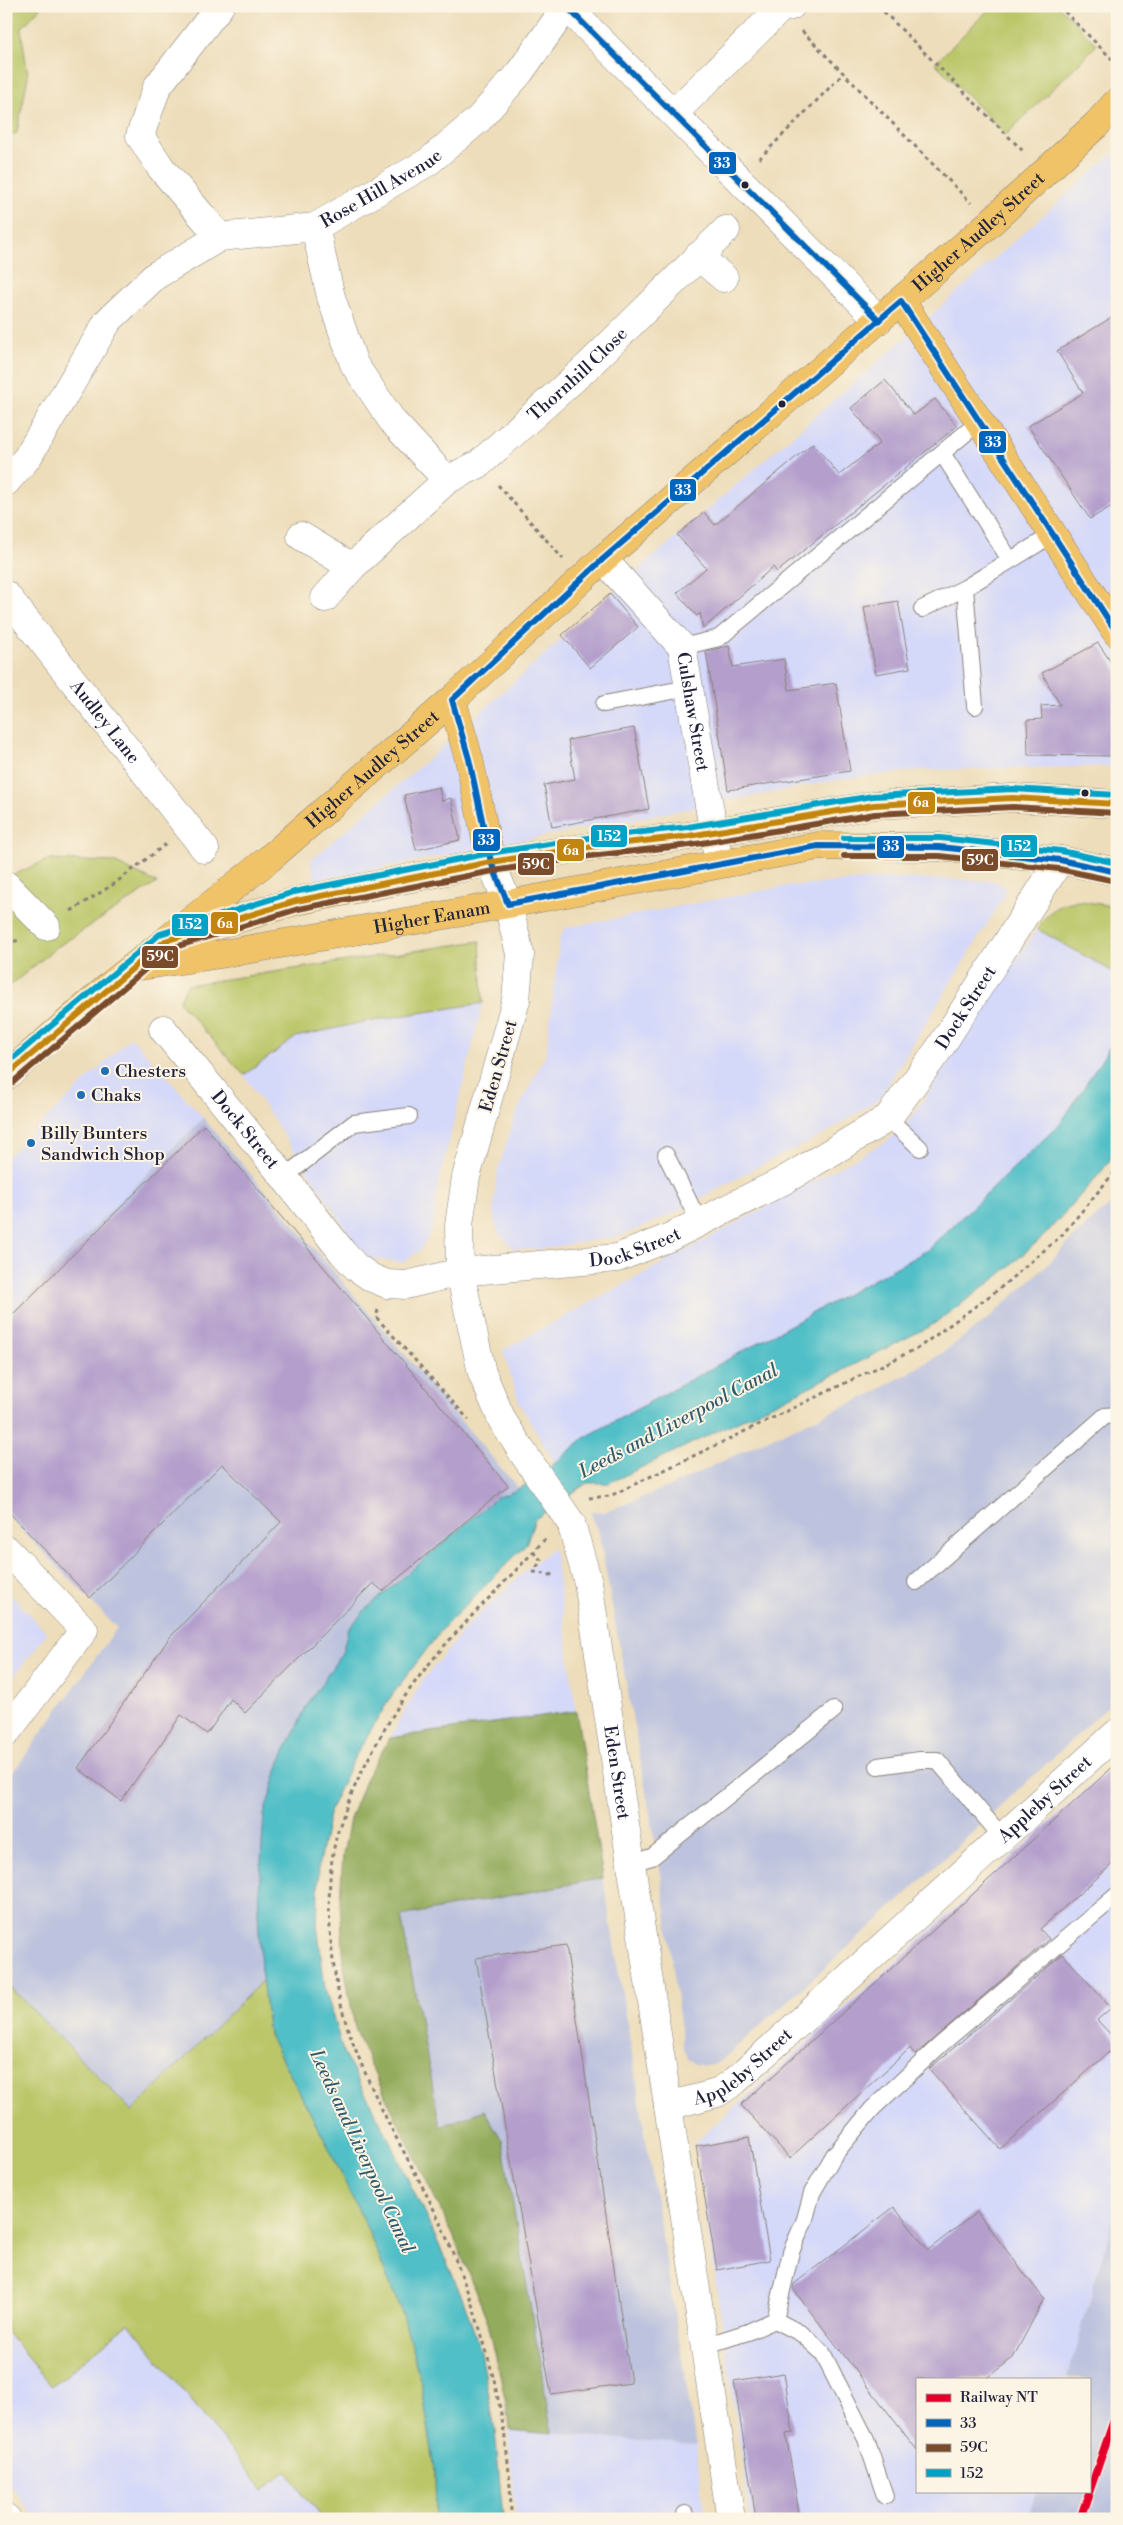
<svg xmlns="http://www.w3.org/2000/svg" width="1123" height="2525" font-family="'Libre Bodoni',serif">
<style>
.built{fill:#d4d8f9}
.industrial{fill:#bdc3de}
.green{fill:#bac668;stroke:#6e7452}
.forest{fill:#93ab5c;stroke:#5a664c}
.water{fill:#51bfc7;stroke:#3a7081}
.building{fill:#b49fcc}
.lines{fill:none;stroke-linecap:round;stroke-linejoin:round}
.service-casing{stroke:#88807a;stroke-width:18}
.minor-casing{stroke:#88807a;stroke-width:29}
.trunk-casing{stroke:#88807a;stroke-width:29}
.path{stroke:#88807a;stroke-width:3;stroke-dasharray:4 4;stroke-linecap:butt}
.service{stroke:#fff;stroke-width:16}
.minor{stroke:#fff;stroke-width:28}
.trunk{stroke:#f0c369;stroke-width:28}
.minor-bridge-casing{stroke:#88807a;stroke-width:29;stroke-linecap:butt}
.minor-bridge{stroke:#fff;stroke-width:28}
.bus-1-casing{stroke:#fcf5e5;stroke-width:10}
.bus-2-casing{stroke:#fcf5e5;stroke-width:10}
.bus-3-casing{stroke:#fcf5e5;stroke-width:10}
.bus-4-casing{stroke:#fcf5e5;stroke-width:10}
.bus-1{stroke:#0065bd;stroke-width:6}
.bus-2{stroke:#7a4b2a;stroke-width:6}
.bus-3{stroke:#02a2c7;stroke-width:6}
.bus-4{stroke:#c2850f;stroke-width:6}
.rail-1-casing{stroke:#fcf5e5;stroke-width:11}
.rail-1{stroke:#e4002b;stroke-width:8}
.bus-dot{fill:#22223b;stroke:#fcf5e5;stroke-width:2}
.poi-dot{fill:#1f6fb2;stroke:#fcf5e5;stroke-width:2}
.labels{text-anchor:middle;stroke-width:4;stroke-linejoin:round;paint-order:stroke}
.street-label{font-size:18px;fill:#22223b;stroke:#fcf5e5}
.poi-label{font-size:18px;fill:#22223b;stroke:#fcf5e5;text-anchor:start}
.water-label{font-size:19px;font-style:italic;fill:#32596c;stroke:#fcf5e5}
.line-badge{stroke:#fcf5e5;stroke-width:2}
.badge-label{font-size:14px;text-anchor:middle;font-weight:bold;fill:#fff}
</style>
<rect width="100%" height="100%" fill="#fcf5e5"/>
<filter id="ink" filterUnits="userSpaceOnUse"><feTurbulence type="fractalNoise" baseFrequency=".02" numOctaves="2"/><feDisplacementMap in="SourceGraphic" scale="10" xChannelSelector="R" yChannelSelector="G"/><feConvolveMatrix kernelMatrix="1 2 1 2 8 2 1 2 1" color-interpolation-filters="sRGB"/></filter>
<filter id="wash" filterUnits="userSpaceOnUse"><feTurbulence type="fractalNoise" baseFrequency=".0096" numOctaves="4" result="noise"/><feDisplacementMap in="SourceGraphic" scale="20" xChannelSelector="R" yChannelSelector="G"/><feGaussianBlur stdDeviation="1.12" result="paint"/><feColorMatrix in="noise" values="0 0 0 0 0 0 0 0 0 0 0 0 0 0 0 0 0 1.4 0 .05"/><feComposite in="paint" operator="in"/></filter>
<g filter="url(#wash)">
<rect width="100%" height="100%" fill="#edddba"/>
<g class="built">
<path d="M1117,150V766L920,770L842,779L316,880L310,861L431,757L639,569L894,348Z"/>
<path d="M890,878L995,881L1004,887L1005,895L879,1099L823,1135L761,1165L670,1215L620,1236L540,1249H514L499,1234L493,1211L498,1169L516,1114L546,1054L560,938L565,928L787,886Z"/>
<path d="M1081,901L1117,907V1036L1061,1123L926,1251L612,1422L584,1438L555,1463L519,1403L503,1350L889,1140L910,1120L1047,914L1059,905Z"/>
<path d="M483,1003L437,1189L433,1229L420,1250L403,1263L369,1258L354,1241L244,1075L296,1037L368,1021Z"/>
<path d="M131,1037L203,1118L6,1316V1158Z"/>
<path d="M554,1548L576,1711L390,1738L422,1681L470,1623L528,1568Z"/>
<path d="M6,1590L47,1633L6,1687Z"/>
<path d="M1117,1761V2205L1067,2379H917V2491H1036L1028,2519H751L695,2143Z"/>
<path d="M128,2322L263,2489L286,2471L323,2519H37L6,2481V2333L52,2387Z"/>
<path d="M509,2430L696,2445L705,2519H516Z"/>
</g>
<g class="industrial">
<path d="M203,1118L518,1488L508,1495L497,1497L365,1610L348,1630L342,1653L306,1707L280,1761L264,1815L258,1910L263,1980L132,2111L6,1983V1782L117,1628L6,1514V1316Z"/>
<path d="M1117,1187V1698L873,1925L724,2058L715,2064L705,2066L695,2064L687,2058L683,2047L661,1874L599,1534L590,1511L605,1512L671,1486L760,1443L872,1394L941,1354L989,1318L1050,1262L1076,1235L1116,1199L1111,1194Z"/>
<path d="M576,1711L696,2445L509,2430L506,2402L488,2322L453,2235L371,2067L355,2028L344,1966L340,1900L343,1855L350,1819L366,1778L390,1738Z"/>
<path d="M1117,2205V2519H1028L1036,2491H1089V2379H1067Z"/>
</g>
<g class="green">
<path d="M6,6H42L21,29L28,76L17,133L6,136Z"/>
<path d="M992,6H1059L1097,45L1006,135L935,63Z"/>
<path d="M47,860L114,862L157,883L57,947L6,989V878Z"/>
<path d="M1081,901L1117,907V974L1037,929C1049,911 1058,902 1081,901Z"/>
<path d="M480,941L483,1003L368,1021L296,1037L244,1075L179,1002L187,985Z"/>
<path d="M263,1980L269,2035L331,2152L369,2233L404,2318L422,2387L435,2470L436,2519H323L286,2471L263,2490L129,2323L52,2387L6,2331V1983L132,2111Z"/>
</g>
<path class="forest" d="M576,1711L603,1878L401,1916L440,2127L484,2110L502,2140L552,2434L509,2430L506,2402L488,2322L453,2235L371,2067L355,2028L344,1966L340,1900L343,1855L350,1819L366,1778L390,1738Z"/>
<path class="water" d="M1117,1036V1150L1102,1171L1044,1236L991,1282L932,1325L842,1371L609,1483H587L535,1519L526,1545L443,1628L392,1695L354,1758L330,1809L319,1863L317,1925L325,1988L343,2052L386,2133L439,2245L463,2299L481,2352L495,2430L503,2519H436L435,2470L422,2387L404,2318L369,2233L331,2152L269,2035L261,1970L258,1910L264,1815L280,1762L306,1707L342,1653L348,1630L365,1610L497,1497C526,1491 561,1458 584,1438L926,1251L1061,1123Z"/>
<g id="blocks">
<g class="building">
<path d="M1117,314V503L1090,519L1028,426L1083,393L1057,351Z"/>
<path d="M885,380L914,415L935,399L957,426L777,572L773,567L703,629L700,613L697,616L677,593L706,568L677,535L704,512L715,525L813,443L839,475L880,443L851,408Z"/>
<path d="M610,594L638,627L590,668L562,635Z"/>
<path d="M898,601L910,668L876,674L864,607Z"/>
<path d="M1098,643L1117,671V756L1028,755L1027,720L1042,719L1041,706L1060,705L1042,673Z"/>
<path d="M729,646L733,667L784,659L789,690L836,683L850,771L728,790L706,651Z"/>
<path d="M634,728L649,809L552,827L544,785L575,779L568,740Z"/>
<path d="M439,787L442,801L451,798L460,840L416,850L404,795Z"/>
<path d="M204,1125L508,1486L383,1591L373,1583L245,1713L231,1699L207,1734L181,1715L121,1801L78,1768L170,1637L281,1522L222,1464L90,1598L6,1509V1321Z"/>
<path d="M1117,1763V1860L1040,1929L1049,1939L915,2055L910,2048L790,2158L741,2105Z"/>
<path d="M566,1945L631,2383L551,2394L476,1958Z"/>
<path d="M1063,1954L1111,2008L1097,2020L1117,2041V2045L1000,2149L929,2069Z"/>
<path d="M749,2137L770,2260L717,2270L696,2146Z"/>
<path d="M894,2207L928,2250L977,2212L1044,2299L1013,2358L985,2379H917V2450L793,2289L794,2284Z"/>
<path d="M784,2373L793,2433L786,2434L800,2519H756L734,2381Z"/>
</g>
</g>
</g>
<g filter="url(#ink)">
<use href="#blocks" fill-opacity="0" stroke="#88807a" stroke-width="1"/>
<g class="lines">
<g class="service-casing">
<g id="service">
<path d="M942,453L1010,560"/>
<path d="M965,588L975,706"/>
<path d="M922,609L965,588L1052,535"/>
<path d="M682,647L719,638L979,422"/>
<path d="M604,704L688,688"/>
<path d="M888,1118L920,1148"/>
<path d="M666,1155L699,1222"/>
<path d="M284,1177L354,1123L409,1116"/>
<path d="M916,1582L1105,1416L1117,1415"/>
<path d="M878,1766L920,1760H937L1002,1837"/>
<path d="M630,1863L652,1857L834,1710"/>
<path d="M775,2320L802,2334L822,2352L866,2439L885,2496"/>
<path d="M704,2346L748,2332L775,2320L791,2252L805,2219L812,2193L834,2155L872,2109L939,2046L1117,1895"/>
<path d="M685,2514L686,2519"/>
</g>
</g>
<g class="minor-casing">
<g id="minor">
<path d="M220,6L157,87L140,136L161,168L220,237"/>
<path d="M566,6L879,320"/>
<path d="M674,113L780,9L791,6"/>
<path d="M315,227L331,297L354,364L393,422L447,480"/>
<path d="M698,256L724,278"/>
<path id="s1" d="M6,482L27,458L108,321L155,276L220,237L315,227L428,162L479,119L520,72L566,7"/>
<path d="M301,536L352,567"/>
<path id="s2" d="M603,559L682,647L719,864"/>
<path id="s3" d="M6,595L205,849"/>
<path id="s4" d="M325,598L352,567L447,480L479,464L588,366L726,230"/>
<path d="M491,862L508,904L520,954L516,1000L466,1177L459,1225L460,1272L482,1373L502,1420L523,1453"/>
<path d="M6,885L46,926"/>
<path id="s5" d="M163,1029L284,1177L343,1253L356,1267L372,1278L387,1284L406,1285L460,1272L617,1258L668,1238L783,1181L888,1118L939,1049L1060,860"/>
<path id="s6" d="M571,1523L588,1582L668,2106"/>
<path d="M6,1549L84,1630L6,1733"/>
<path d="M6,2518L7,2519"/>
<path id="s7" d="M731,2519L668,2106L717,2093L735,2081L1117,1733"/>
</g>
</g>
<g class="trunk-casing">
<g id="trunk">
<path d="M901,301L1117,633"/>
<path d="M452,700L469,759L491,862"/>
<path d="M181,936L296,901L491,862L589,847L689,836L874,805L1013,798L1117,804"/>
<path id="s8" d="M134,967L234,952L508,904L818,846L939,847L1060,860L1117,872"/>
<path id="s9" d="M6,1076L113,983L270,858L452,700L603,559L990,223L1097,124L1117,102"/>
</g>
</g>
<g class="path">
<path d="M878,6L1024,152"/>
<path d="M1059,6L1117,64"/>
<path d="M883,12L889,6"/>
<path d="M802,31L971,203"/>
<path d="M759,159L843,74"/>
<path d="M498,485L563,559"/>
<path d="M71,911L114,884L166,844"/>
<path d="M6,943L20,940"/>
<path d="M378,1310L376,1317L469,1420"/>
<path d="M589,1498L610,1496L633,1485L918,1348L999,1289L1062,1235L1117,1169"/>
<path d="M533,1552L541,1560L534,1572L550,1575L555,1573"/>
<path d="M511,2519C511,2421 483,2324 445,2234C429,2196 407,2159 388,2122C374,2093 360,2063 349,2032C330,1978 321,1883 339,1828C351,1789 372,1750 393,1715C433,1648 494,1596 546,1538"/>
</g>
<use href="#service" class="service"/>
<use href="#minor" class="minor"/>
<use href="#trunk" class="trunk"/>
<g class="minor-bridge-casing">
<path id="minor-bridge" d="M523,1453L571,1523"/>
</g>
<use href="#minor-bridge" class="minor-bridge"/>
<g class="bus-1-casing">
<g id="bus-1">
<path d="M566,6L879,320"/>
<path d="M1117,633L901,301L603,559L452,700L469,759L491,862L508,904L818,846L939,847L1060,860L1117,872"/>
</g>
</g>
<g class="bus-2-casing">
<g id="bus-2">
<path d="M844,856H939L1059,869L1115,881"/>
<path d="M12,1083L169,949L298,909L493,871L590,856L690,845L875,814L1013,807L1116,813"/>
</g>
</g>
<g class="bus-3-casing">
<g id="bus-3">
<path d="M844,838H940L1061,851L1117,863"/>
<path d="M6,1064L160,934L294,892L490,853L588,838L688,827L873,796L1013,789L1117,795"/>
</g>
</g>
<g class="bus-4-casing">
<path id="bus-4" d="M6,1076L165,941L296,901L491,862L589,847L689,836L874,805L1013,798L1117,804"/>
</g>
<use href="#bus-1" class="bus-1"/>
<use href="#bus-2" class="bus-2"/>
<use href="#bus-3" class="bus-3"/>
<use href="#bus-4" class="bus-4"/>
<g class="rail-1-casing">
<path id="rail-1" d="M1080,2519L1117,2411"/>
</g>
<use href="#rail-1" class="rail-1"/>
</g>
</g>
<g class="bus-dot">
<circle cx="745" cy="185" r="4.5"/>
<circle cx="782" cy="404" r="4.5"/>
<circle cx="1085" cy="793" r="4.5"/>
</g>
<g class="poi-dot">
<circle cx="105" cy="1071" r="5"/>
<circle cx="81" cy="1095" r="5"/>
<circle cx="31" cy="1143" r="5"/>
</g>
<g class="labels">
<g class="street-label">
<text dy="6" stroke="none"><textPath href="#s1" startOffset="504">Rose Hill Avenue</textPath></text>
<text dy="6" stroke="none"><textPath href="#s9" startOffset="1288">Higher Audley Street</textPath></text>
<text dy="6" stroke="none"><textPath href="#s4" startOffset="339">Thornhill Close</textPath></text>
<text dy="6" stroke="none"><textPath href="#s2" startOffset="184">Culshaw Street</textPath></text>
<text dy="6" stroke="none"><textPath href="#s3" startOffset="161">Audley Lane</textPath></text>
<text dy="6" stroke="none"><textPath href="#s9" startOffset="478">Higher Audley Street</textPath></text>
<text dy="6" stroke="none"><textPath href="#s8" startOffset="302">Higher Eanam</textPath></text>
<text dy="6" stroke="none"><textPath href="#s5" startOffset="1015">Dock Street</textPath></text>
<text transform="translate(498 1066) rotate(-74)" y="6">Eden Street</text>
<text dy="6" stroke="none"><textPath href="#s5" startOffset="130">Dock Street</textPath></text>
<text dy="6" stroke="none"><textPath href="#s5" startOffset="594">Dock Street</textPath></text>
<text dy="6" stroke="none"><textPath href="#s6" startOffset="254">Eden Street</textPath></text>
<text dy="6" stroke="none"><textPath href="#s7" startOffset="909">Appleby Street</textPath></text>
<text dy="6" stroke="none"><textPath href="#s7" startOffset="504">Appleby Street</textPath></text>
</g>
<g class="poi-label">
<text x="115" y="1077">Chesters</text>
<text x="91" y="1101">Chaks</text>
<text x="41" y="1139">Billy Bunters<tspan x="41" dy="21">Sandwich Shop</tspan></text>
</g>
<g class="water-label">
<text transform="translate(678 1420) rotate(-28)" y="7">Leeds and Liverpool Canal</text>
<text transform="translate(363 2151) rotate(65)" y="7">Leeds and Liverpool Canal</text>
</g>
</g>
<g class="line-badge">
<rect x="708" y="151" width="29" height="24" rx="5" fill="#0065bd"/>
<rect x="978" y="430" width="29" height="24" rx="5" fill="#0065bd"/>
<rect x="669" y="478" width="28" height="24" rx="5" fill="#0065bd"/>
<rect x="907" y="791" width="29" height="24" rx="5" fill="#c2850f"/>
<rect x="590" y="824" width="38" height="24" rx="5" fill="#02a2c7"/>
<rect x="472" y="828" width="29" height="24" rx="5" fill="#0065bd"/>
<rect x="1000" y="834" width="38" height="24" rx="5" fill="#02a2c7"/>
<rect x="876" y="835" width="29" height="24" rx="5" fill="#0065bd"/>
<rect x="556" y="838" width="29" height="24" rx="5" fill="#c2850f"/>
<rect x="961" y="848" width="38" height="24" rx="5" fill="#7a4b2a"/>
<rect x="517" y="852" width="38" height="24" rx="5" fill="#7a4b2a"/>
<rect x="210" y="911" width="29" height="24" rx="5" fill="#c2850f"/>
<rect x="171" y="913" width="38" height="24" rx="5" fill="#02a2c7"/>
<rect x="141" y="945" width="38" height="24" rx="5" fill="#7a4b2a"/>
</g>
<g class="badge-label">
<text x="722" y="168">33</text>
<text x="993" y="447">33</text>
<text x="683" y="495">33</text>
<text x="921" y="807">6a</text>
<text x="609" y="841">152</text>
<text x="486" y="845">33</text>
<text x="1019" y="851">152</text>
<text x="891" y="851">33</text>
<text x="571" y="855">6a</text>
<text x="980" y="865">59C</text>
<text x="536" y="869">59C</text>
<text x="225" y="928">6a</text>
<text x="190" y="929">152</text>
<text x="160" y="961">59C</text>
</g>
<rect width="1123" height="2525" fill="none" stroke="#fcf5e5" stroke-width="25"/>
<rect x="916" y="2378" width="175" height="115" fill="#fcf5e5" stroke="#a5a1a1"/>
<rect x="926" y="2394" width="25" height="8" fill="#e4002b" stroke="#a5a1a1"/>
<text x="960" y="2402" font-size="15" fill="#22223b">Railway NT</text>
<rect x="926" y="2419" width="25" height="8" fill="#0065bd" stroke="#a5a1a1"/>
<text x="960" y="2428" font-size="15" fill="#22223b">33</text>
<rect x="926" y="2444" width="25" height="8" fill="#7a4b2a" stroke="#a5a1a1"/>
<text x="960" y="2452" font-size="15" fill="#22223b">59C</text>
<rect x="926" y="2469" width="25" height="8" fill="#02a2c7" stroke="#a5a1a1"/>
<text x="960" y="2478" font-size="15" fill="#22223b">152</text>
</svg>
